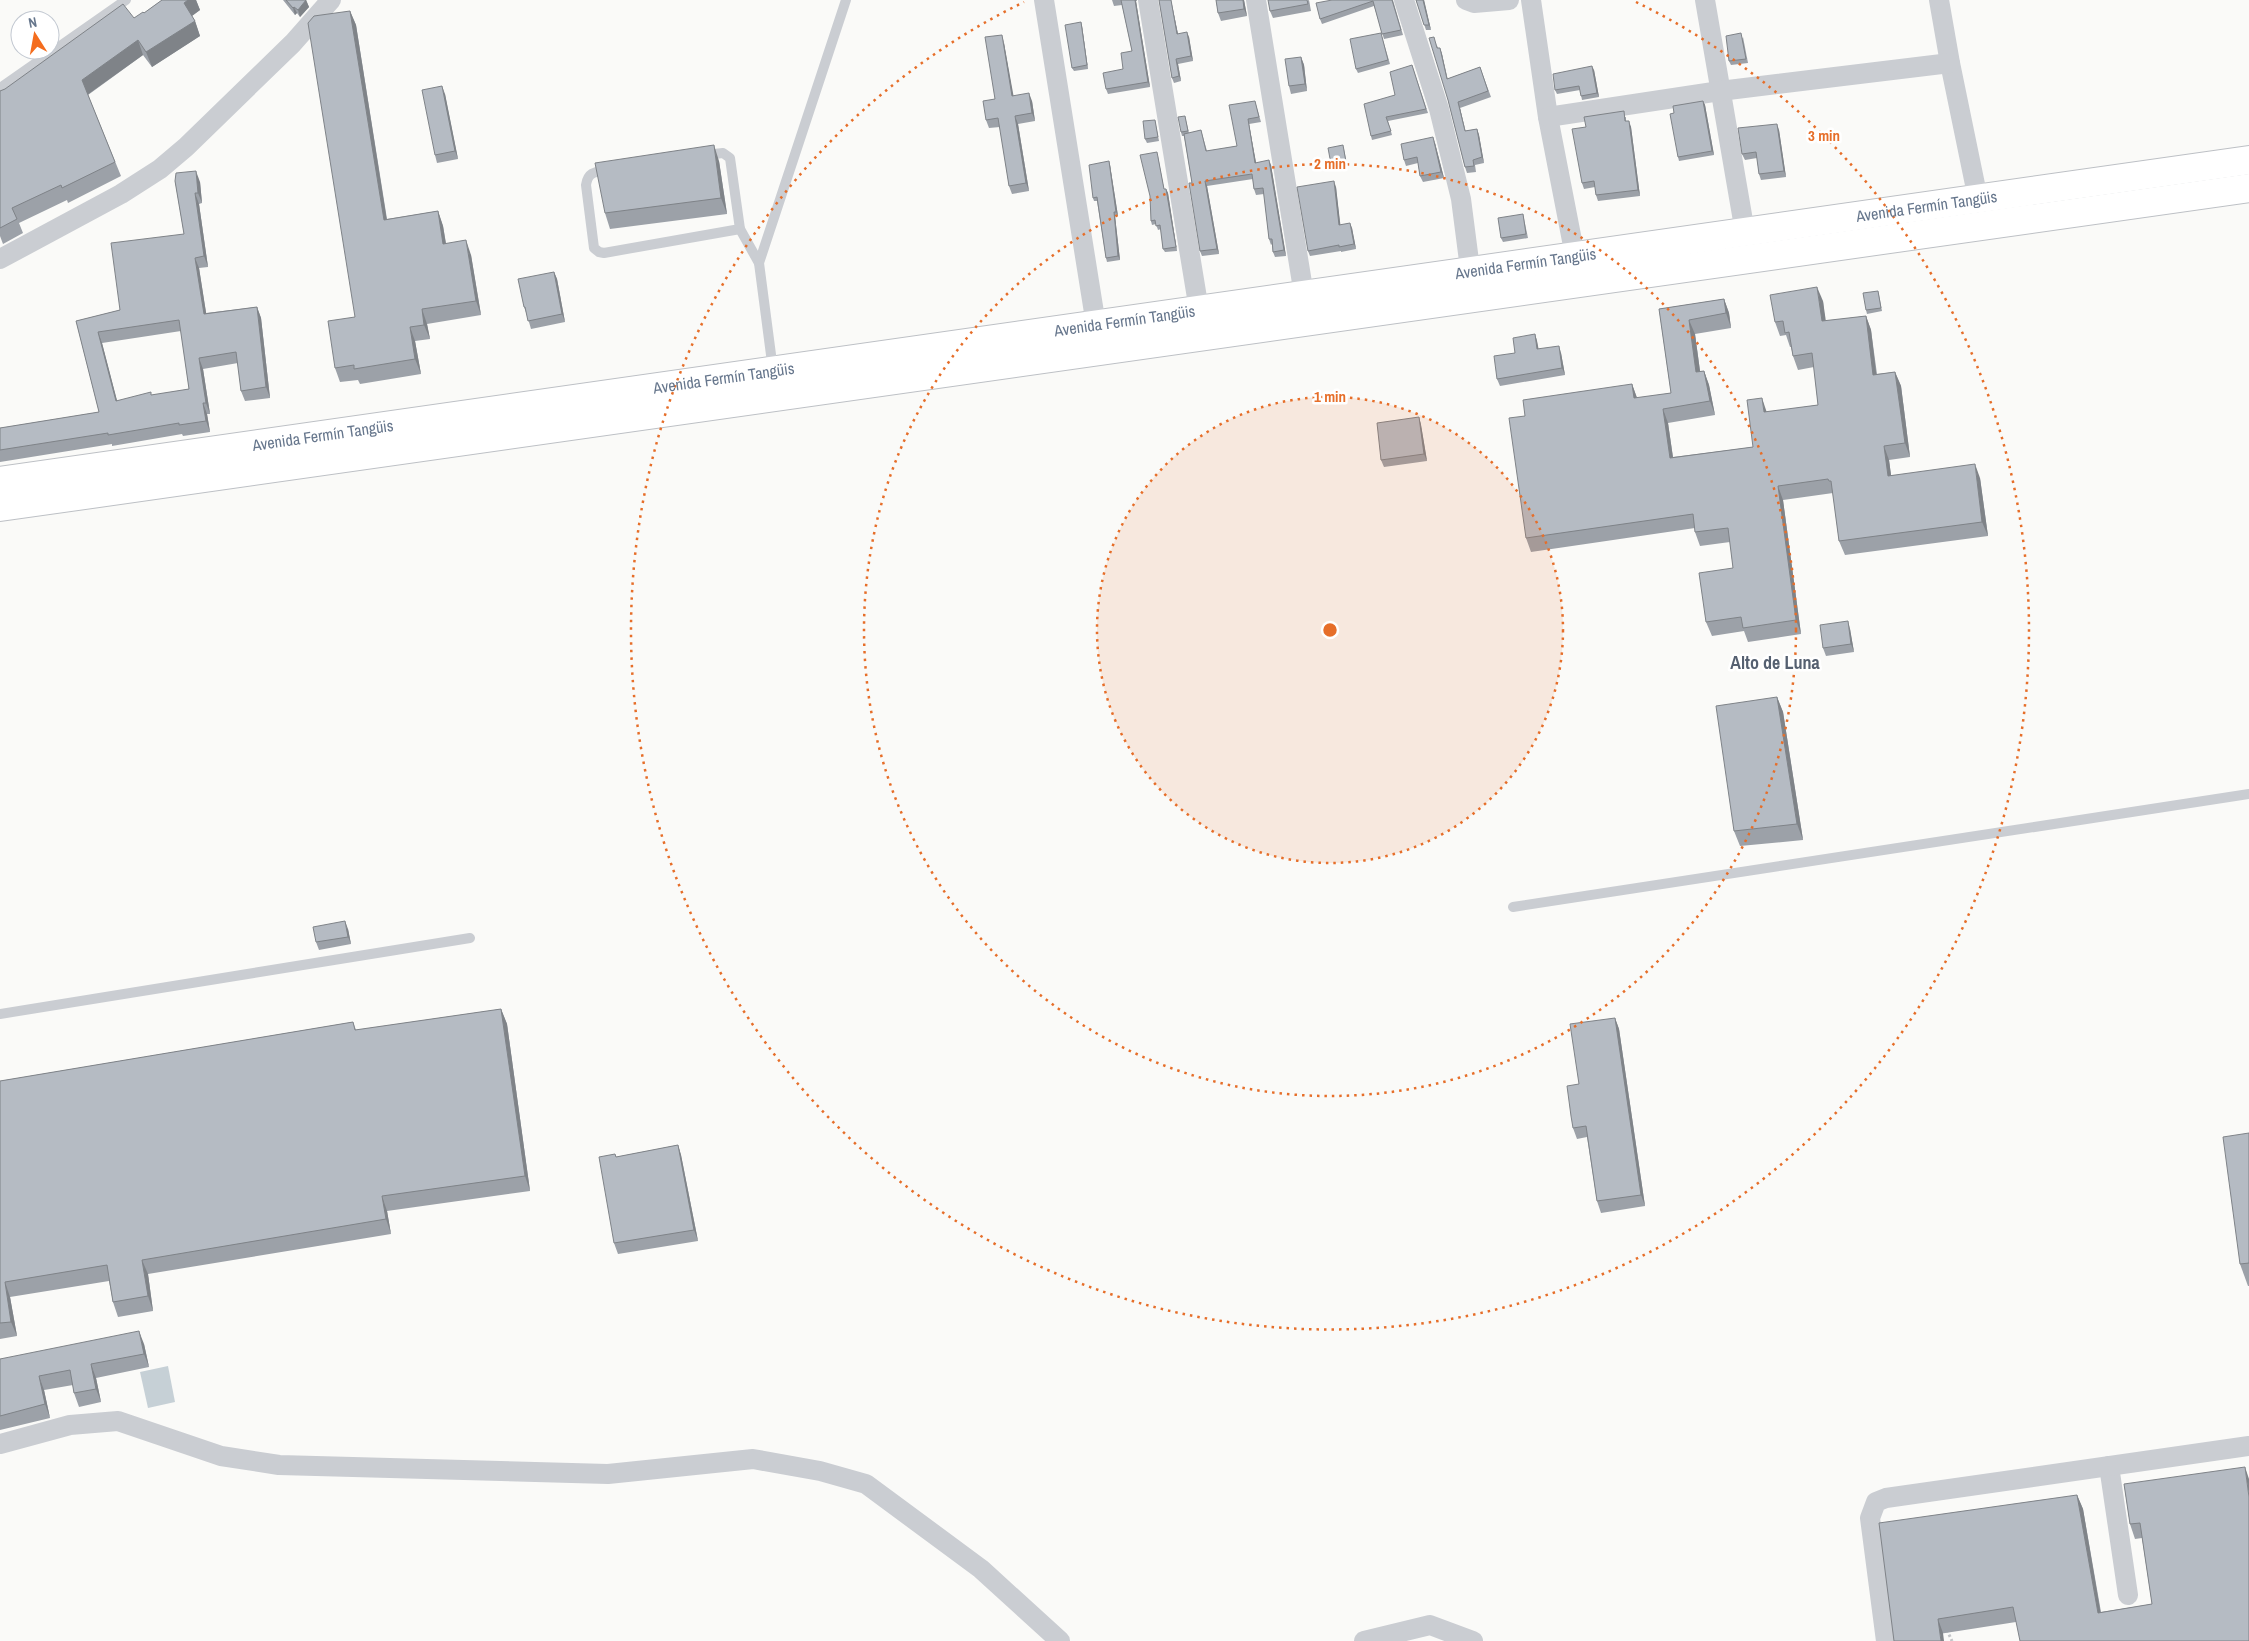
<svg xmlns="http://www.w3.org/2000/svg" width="2249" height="1641" font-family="'Archivo Narrow',sans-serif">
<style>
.water{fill:#c6d0d6}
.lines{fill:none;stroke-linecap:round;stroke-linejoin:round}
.primary-casing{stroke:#bdc0c5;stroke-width:30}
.path{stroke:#c3c5c8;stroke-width:3;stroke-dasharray:2.5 2.5;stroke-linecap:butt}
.service{stroke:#cacdd2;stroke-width:10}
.minor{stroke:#cacdd2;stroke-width:20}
.primary{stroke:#fff;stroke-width:28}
.wall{fill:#9ca1a8;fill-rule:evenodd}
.shaded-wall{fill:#7f8388}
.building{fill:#b5bbc3;stroke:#7f8388;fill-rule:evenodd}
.ring{fill:none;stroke:#e66e29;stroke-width:2.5;stroke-dasharray:2.5 5}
.labels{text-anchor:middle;stroke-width:5;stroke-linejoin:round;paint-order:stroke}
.street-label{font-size:16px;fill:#66768c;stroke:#fff}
.neighbourhood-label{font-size:18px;font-weight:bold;fill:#556070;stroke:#fff}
.centre{fill:#e66e29;stroke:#fff;stroke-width:2.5}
.ring-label{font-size:15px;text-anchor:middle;font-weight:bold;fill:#e66e29;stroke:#fff;stroke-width:5;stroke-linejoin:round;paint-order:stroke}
</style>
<rect width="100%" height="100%" fill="#fafaf8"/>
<path class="water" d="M168,1366L175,1402L148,1408L140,1372Z"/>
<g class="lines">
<g class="primary-casing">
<g id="primary">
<path id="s1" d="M0,481L2249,160"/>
<path d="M0,507L2249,188"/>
</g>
</g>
<path class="path" d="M1947,1630L1952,1641"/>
<g class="service">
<path d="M0,88L126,0"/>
<path d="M705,155L723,153L730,158L740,229"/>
<path d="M609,170C596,172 588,171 586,185L594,248L599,252L604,253L740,229L759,263"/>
<path d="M773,370L759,263L846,0"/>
<path d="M1513,907L2249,794"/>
<path d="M0,1014L470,938"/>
</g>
<g class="minor">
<path d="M1044,0L1096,325"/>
<path d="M1148,0L1199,310"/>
<path d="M1256,0L1304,295"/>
<path d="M1404,0L1439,109L1461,199L1472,284"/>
<path d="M1466,0L1474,3L1509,0"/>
<path d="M1531,0L1548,117L1575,256"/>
<path d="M1705,0L1747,244"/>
<path d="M1939,0L1950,63L1978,199"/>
<path d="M1548,117L1720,91L1950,63"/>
<path d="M0,259L121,194L160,169L186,147L293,43L331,0"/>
<path d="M0,1444L70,1425L118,1421L221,1456L279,1465L608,1474L753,1459L820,1471L866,1484L981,1569L1060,1641"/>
<path d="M2109,1466L2128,1595"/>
<path d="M1364,1641L1430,1625L1473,1641"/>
<path d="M1886,1641L1870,1518L1876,1502L1886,1498L2249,1446"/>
</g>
<use href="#primary" class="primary"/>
</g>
<g class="wall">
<path d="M162,0H196L200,10L192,16L195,21L200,36L152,67L143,55L88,95L121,176L68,203L67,200L19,223L23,233L3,244L0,236V91L5,89L144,13Z"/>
<path d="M283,0H306L309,7L300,17L297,13L295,15Z"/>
<path d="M1112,0H1137L1136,1L1150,87L1108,94L1106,89L1123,69L1132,51L1122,5L1114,6Z"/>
<path d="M1159,0H1171L1178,34L1189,37L1193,61L1178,64L1181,81L1174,83L1172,78Z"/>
<path d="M1216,0H1244L1247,16L1221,21L1218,13Z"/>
<path d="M1309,0L1311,11L1273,18L1270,11Z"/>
<path d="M1332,0H1393L1403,35L1384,39L1374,6L1322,24L1320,19Z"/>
<path d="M1416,0H1424L1431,30H1426Z"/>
<path d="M350,11L356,25L387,219L438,211L443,226L446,243L471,255L481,315L427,324L430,339L415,341L421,374L360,384L358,380L340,382L335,368L355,317Z"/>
<path d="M1081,22L1082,26L1088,69L1074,71L1072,68Z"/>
<path d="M1382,37L1390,64L1358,73L1356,69Z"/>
<path d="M1743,37L1748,63L1731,65L1729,61Z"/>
<path d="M1004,43L1013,96L1032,101L1035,121L1018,124L1029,191L1012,194L1009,186L1000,127L989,128L986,120L995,99Z"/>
<path d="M1436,43L1438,48H1440L1442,54L1447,79L1480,67L1491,97L1460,108L1465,131L1477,129L1479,135L1484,163L1475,165L1476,172L1467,173L1465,167L1448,100Z"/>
<path d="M1301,57L1304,65L1307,91L1291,94L1289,86Z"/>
<path d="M1412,65L1428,113L1388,121L1392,135L1372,140L1371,136Z"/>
<path d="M1594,70L1599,97L1582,100L1580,90L1557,94L1555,90Z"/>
<path d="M445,94L458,159L437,163L435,155Z"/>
<path d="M1255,101L1261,122L1249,124L1256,163L1271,165L1286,256L1275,257L1273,252L1272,244L1271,245L1269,239L1264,194L1256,195L1254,189L1253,179L1207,186L1219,254L1202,256L1200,251L1192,183L1184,136H1182L1181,132L1185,116L1189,133L1201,130L1207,151L1237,146Z"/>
<path d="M1703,101L1705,105L1714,155L1679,161L1678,157L1674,113Z"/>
<path d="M1626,117V121L1631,127L1640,196L1598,201L1596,195L1595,187L1584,189L1582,183L1586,127Z"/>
<path d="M1155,120L1159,141L1147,143L1145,139Z"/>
<path d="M1779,130L1786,177L1761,180L1759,174L1757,158L1745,160L1742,154Z"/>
<path d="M1435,143L1444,178L1423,182L1420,176L1418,163L1406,166L1404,160Z"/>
<path d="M1344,149L1347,165L1332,168L1331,164Z"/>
<path d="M1158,156L1164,189H1166L1168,193L1177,251L1165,252L1163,249L1161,229L1158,230L1156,224L1152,225L1151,221Z"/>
<path d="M719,161L727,214L610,229L605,213Z"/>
<path d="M1109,161L1110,165L1118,216H1115L1120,260L1107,262L1106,258L1097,201H1094L1093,198Z"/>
<path d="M175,181L200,182L202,203L199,204L208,267L199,268L206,313L257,307L261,318L270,398L245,401L241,391L238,363L203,369L210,414H207L210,432L183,436L182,434L112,446V444L0,462V428L99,412L76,321L120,310L184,234ZM181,331L189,389L117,401L102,343Z"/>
<path d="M1336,187L1340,225L1352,228L1356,249L1341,252V251L1310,256L1308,251Z"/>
<path d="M1523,214L1528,238L1503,242L1501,238Z"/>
<path d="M554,272L557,279L565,322L531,329L527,315L524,307Z"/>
<path d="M1878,291L1879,295L1882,311L1867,314L1866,310Z"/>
<path d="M1724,299L1729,313L1731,328L1695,334L1700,371H1704L1709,385L1715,415L1668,423L1673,457L1753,447L1767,412L1818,405L1814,367L1798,370L1793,356L1791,347H1790L1786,335L1780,336L1775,322L1823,301L1825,321L1866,316L1871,330L1877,374L1895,372L1901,386L1910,457L1889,460L1891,475L1980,478L1988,536L1845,555L1839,541L1833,493L1783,500L1801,634L1748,642L1744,631L1712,636L1706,622L1733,568L1730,542L1700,546L1695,532V528L1531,552L1526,538L1525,416L1632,384L1637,398L1671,393L1659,309Z"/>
<path d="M1535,334L1537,341L1538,349L1561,353L1565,375L1500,386L1497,379Z"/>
<path d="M1419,417L1421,425L1427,461L1384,467L1381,460Z"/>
<path d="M1850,629L1854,652L1826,656L1823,648Z"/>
<path d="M1777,697L1783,712L1803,840L1740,846L1734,831Z"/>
<path d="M348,929L351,944L319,950L316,942Z"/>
<path d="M501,1009L507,1024L530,1191L387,1211L391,1234L148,1274L153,1311L118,1317L113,1302L109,1281L10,1297L17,1336L0,1339V1081L353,1022L356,1030Z"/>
<path d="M1615,1018L1619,1029L1645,1206L1601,1213L1597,1201L1587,1137L1577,1139L1573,1128L1579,1084Z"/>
<path d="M2249,1133V1286H2248L2240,1264Z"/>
<path d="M678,1145L681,1155L698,1241L618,1254L614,1243L615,1154L616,1157Z"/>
<path d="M144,1344L149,1367L96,1378L101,1402L79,1407L74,1393L73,1385L44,1390L50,1418L0,1430V1359Z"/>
<path d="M2124,1484L2249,1641L2016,1622L1894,1641L2077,1495L2083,1509L2101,1612L2152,1604L2142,1538L2135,1539L2130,1524Z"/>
</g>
<g class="shaded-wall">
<path d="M188,0H196L200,10L189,18L184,3Z"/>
<path d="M306,0L309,7L300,17L298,10Z"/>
<path d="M1135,0H1137L1136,1L1150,87L1148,82Z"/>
<path d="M1171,0L1179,39L1177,34Z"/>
<path d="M1243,0H1244L1247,16L1244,9Z"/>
<path d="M1423,0H1424L1431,30L1429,25Z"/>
<path d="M294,7L297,13L295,15L293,8Z"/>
<path d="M350,11L356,25L389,234L384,220Z"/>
<path d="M195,21L200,36L152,67L146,52Z"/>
<path d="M1081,22L1082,26L1088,69L1087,65Z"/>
<path d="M1187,32L1189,37L1193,61L1191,56Z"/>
<path d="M1002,35L1004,43L1015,104L1012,96Z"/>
<path d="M138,40L143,55L87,95L82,80Z"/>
<path d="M1440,48L1442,54L1449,85L1447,79Z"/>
<path d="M1301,57L1304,65L1307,91L1305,84Z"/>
<path d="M1176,59L1178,64L1181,81L1179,76Z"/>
<path d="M1592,66L1594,70L1599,97L1597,93Z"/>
<path d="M442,86L445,94L458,159L455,151Z"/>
<path d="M1029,93L1032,101L1035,121L1032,113Z"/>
<path d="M1703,101L1705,105L1714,155L1712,151Z"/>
<path d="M1458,102L1460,108L1467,137L1465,131Z"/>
<path d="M1015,116L1018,124L1029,191L1026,183Z"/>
<path d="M1248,119L1249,124L1257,168L1255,163Z"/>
<path d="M1629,121L1631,127L1640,196L1638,190Z"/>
<path d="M1777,124L1779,130L1786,177L1784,171Z"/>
<path d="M1477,129L1479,135L1484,163L1482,157Z"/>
<path d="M1433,137L1435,143L1444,178L1441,172Z"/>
<path d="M714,145L719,161L727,214L721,198Z"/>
<path d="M1269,160L1271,165L1286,256L1284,250Z"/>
<path d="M1109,161L1110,165L1118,216L1116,212Z"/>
<path d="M196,171L200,182L202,203L198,193Z"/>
<path d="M1205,181L1207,186L1219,254L1217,249Z"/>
<path d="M1334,181L1336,187L1341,230L1339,225Z"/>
<path d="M1166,189L1168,193L1177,251L1176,247Z"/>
<path d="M195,193L199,204L208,267L204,256Z"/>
<path d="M438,211L443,226L448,258L443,244Z"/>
<path d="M1114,212L1115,216L1120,260L1118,256Z"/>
<path d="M1350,223L1352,228L1356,249L1354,244Z"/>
<path d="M466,240L471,255L481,315L476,301Z"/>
<path d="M195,258L199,268L208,325L204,314Z"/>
<path d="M554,272L557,279L565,322L562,314Z"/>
<path d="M1817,287L1823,301L1828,336L1822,321Z"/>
<path d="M1724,299L1729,313L1731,328L1726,313Z"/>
<path d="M257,307L261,318L270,398L266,387Z"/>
<path d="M422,309L427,324L430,339L424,325Z"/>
<path d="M1866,316L1871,330L1878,389L1873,375Z"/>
<path d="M1689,320L1695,334L1702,386L1696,372Z"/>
<path d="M410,327L415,341L421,374L415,359Z"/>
<path d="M98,332L102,343L120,412L116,401Z"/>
<path d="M1535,334L1537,341L1540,356L1537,349Z"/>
<path d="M1559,346L1561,353L1565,375L1562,368Z"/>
<path d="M199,358L203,369L210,414L206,403Z"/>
<path d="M1704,371L1709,385L1715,415L1710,401Z"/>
<path d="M1895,372L1901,386L1910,457L1905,443Z"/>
<path d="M1632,384L1637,398H1634Z"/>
<path d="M1762,398L1767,413L1764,412Z"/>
<path d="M203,403L207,414L210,432L206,421Z"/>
<path d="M1663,409L1668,423L1675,472L1670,458Z"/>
<path d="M1419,417L1421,425L1427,461L1424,454Z"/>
<path d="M1884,446L1889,460L1893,490L1888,476Z"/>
<path d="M1975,464L1980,478L1988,536L1982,522Z"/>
<path d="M1778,486L1783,500L1801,634L1796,620Z"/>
<path d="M1848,621L1850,629L1854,652L1851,644Z"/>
<path d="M1777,697L1783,712L1803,840L1797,824Z"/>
<path d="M345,921L348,929L351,944L348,937Z"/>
<path d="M501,1009L507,1024L530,1191L525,1176Z"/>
<path d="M1615,1018L1619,1029L1645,1206L1641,1195Z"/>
<path d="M678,1145L681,1155L698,1241L694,1230Z"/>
<path d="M382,1196L387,1211L391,1234L386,1219Z"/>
<path d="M142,1260L148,1274L153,1311L148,1296Z"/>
<path d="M5,1282L10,1297L17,1336L11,1322Z"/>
<path d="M139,1331L144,1344L149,1367L144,1354Z"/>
<path d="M91,1364L96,1378L101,1402L96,1389Z"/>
<path d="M39,1376L44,1390L50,1418L45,1404Z"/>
<path d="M2245,1467L2249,1479V1497Z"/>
<path d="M2077,1495L2083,1509L2103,1627L2098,1613Z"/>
<path d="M1938,1619L1943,1633L1944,1641H1941Z"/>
</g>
<g class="building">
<path d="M162,0H188L184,3L195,21L146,52L138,40L82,80L115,162L62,188L61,185L12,208L17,219L0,228V91L5,89L123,4L134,18L143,12L144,13Z"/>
<path d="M286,0H306L298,10L294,7L293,8Z"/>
<path d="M1121,0H1135L1148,82L1106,89L1103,73L1123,69L1121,53L1132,51Z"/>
<path d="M1159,0H1171L1177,34L1187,32L1191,56L1176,59L1179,76L1172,78Z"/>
<path d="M1216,0H1243L1244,9L1218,13Z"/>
<path d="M1268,0H1307L1308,4L1270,11Z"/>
<path d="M1332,0H1392L1401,30L1382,34L1373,1L1320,19L1316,3Z"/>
<path d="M1416,0H1423L1429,25H1424Z"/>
<path d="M350,11L384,220L438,211L443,244L466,240L476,301L422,309L424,325L410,327L415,359L354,369V365L335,368L328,321L355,317L308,23L314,16Z"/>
<path d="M1081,22L1087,65L1072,68L1065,25Z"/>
<path d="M1381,33L1388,60L1356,69L1350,39Z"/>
<path d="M1741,33L1746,59L1729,61L1726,36Z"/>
<path d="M1002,35L1012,96L1029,93L1032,113L1015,116L1026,183L1009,186L998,118L986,120L983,101L995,99L985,37Z"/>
<path d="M1434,37L1437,48H1440L1447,79L1480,67L1488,91L1458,102L1465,131L1477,129L1482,157L1473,160L1474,166L1465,167L1448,100L1429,38Z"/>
<path d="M1301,57L1305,84L1289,86L1285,59Z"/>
<path d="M1412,65L1426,109L1386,117L1391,131L1371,136L1364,104L1395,95L1390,72Z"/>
<path d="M1592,66L1597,93L1581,96L1579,86L1555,90L1553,74Z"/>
<path d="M442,86L455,151L435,155L422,90Z"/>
<path d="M1255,101L1259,117L1248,119L1255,163L1269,160L1284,250L1273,252L1272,239H1269L1263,188L1254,189L1252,174L1205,181L1217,249L1200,251L1189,183H1192L1184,134L1201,130L1206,151L1237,146L1229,105Z"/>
<path d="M1703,101L1712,151L1678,157L1670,114L1674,113L1673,106Z"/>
<path d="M1624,111L1625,121H1629L1638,190L1596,195L1594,181L1582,183L1572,129L1586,127L1584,117Z"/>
<path d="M1185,116L1188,131L1181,132L1178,117Z"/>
<path d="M1155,120L1158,137L1145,139L1143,121Z"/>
<path d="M1777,124L1784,171L1759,174L1756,152L1742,154L1738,128Z"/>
<path d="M1433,137L1441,172L1420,176L1417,157L1404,160L1401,144Z"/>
<path d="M714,145L721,198L605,213L595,163Z"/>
<path d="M1343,145L1346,162L1331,164L1328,148Z"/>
<path d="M1157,152L1164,189H1166L1176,247L1163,249L1160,225L1156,226L1155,220L1151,221L1150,196L1140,155Z"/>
<path d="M1109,161L1116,212H1114L1118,256L1106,258L1097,197L1093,198L1089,165Z"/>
<path d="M196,171L198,193H195L204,256L195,258L204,314L257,307L266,387L241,391L236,352L199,358L206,403H203L206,421L179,425V423L108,435V433L0,450V428L99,412L76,321L120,310L111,243L184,234L175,181L176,173ZM179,320L189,389L151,395V392L116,401L98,332Z"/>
<path d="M1334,181L1339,225L1350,223L1354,244L1339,247V245L1308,251L1297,187Z"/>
<path d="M1523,214L1526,234L1501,238L1498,218Z"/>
<path d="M554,272L562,314L528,321L525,307H524L518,279Z"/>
<path d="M1817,287L1822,321L1866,316L1873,375L1895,372L1905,443L1884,446L1888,476L1975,464L1982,522L1839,541L1831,481H1829L1828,479L1778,486L1796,620L1743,628L1741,617L1706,622L1699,573L1733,568L1728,528L1695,532L1693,514L1526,538L1509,418L1525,416L1523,400L1632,384L1634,398L1671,393L1659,309L1724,299L1726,313L1689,320L1696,372L1704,371L1710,401L1663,409L1670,458L1753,447L1747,400L1762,398L1764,412L1818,405L1812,353L1793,356L1789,332L1785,333L1783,321L1775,322L1770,295Z"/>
<path d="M1878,291L1881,308L1866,310L1863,293Z"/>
<path d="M1535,334L1537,349L1559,346L1562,368L1497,379L1494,356L1515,353L1513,338Z"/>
<path d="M1419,417L1424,454L1381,460L1377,423Z"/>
<path d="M1848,621L1851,644L1823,648L1820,625Z"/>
<path d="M1777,697L1797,824L1734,831L1716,706Z"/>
<path d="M345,921L348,937L316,942L313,927Z"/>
<path d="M501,1009L525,1176L382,1196L386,1219L142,1260L148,1296L113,1302L107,1265L5,1282L11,1322L0,1323V1081L353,1022L355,1030Z"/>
<path d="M1615,1018L1641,1195L1597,1201L1586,1126L1573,1128L1571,1116L1567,1086L1579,1084L1570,1024Z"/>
<path d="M2249,1133V1263L2240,1264L2223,1137Z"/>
<path d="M678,1145L694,1230L614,1243L599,1157L615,1154L616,1157Z"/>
<path d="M139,1331L144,1354L91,1364L96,1389L74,1393L70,1370L39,1376L45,1404L0,1416V1359Z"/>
<path d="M2245,1467L2249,1497V1641H2020L2013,1607L1938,1619L1941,1641H1894L1879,1523L2077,1495L2098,1613L2152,1604L2140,1523L2130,1524L2124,1484Z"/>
</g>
<circle cx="1330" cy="630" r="233" fill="#e66e29" fill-opacity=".12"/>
<g class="ring">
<circle cx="1330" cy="630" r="233"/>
<circle cx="1330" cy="630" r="466"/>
<path d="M1636 2A699 699 0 1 1 1024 2"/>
</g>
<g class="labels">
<g class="street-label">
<text dy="6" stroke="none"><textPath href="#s1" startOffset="1946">Avenida Fermín Tangüis</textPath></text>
<text dy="6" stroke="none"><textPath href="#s1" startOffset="1541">Avenida Fermín Tangüis</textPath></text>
<text dy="6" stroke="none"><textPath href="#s1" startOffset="1136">Avenida Fermín Tangüis</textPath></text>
<text dy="6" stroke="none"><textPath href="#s1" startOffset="731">Avenida Fermín Tangüis</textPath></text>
<text dy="6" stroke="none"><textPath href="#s1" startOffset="326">Avenida Fermín Tangüis</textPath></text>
</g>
<g class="neighbourhood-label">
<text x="1775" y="669">Alto de Luna</text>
</g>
</g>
<circle cx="1330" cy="630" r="8" class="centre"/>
<g class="ring-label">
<text x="1824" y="141">3 min</text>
<text x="1330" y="169">2 min</text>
<text x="1330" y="402">1 min</text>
</g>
<g transform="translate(35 35) rotate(349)"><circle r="24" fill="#ffffff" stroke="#c2c8d1"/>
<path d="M0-4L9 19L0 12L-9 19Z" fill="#f46d1e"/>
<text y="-8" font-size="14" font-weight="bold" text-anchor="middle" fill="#66768c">N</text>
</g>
</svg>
